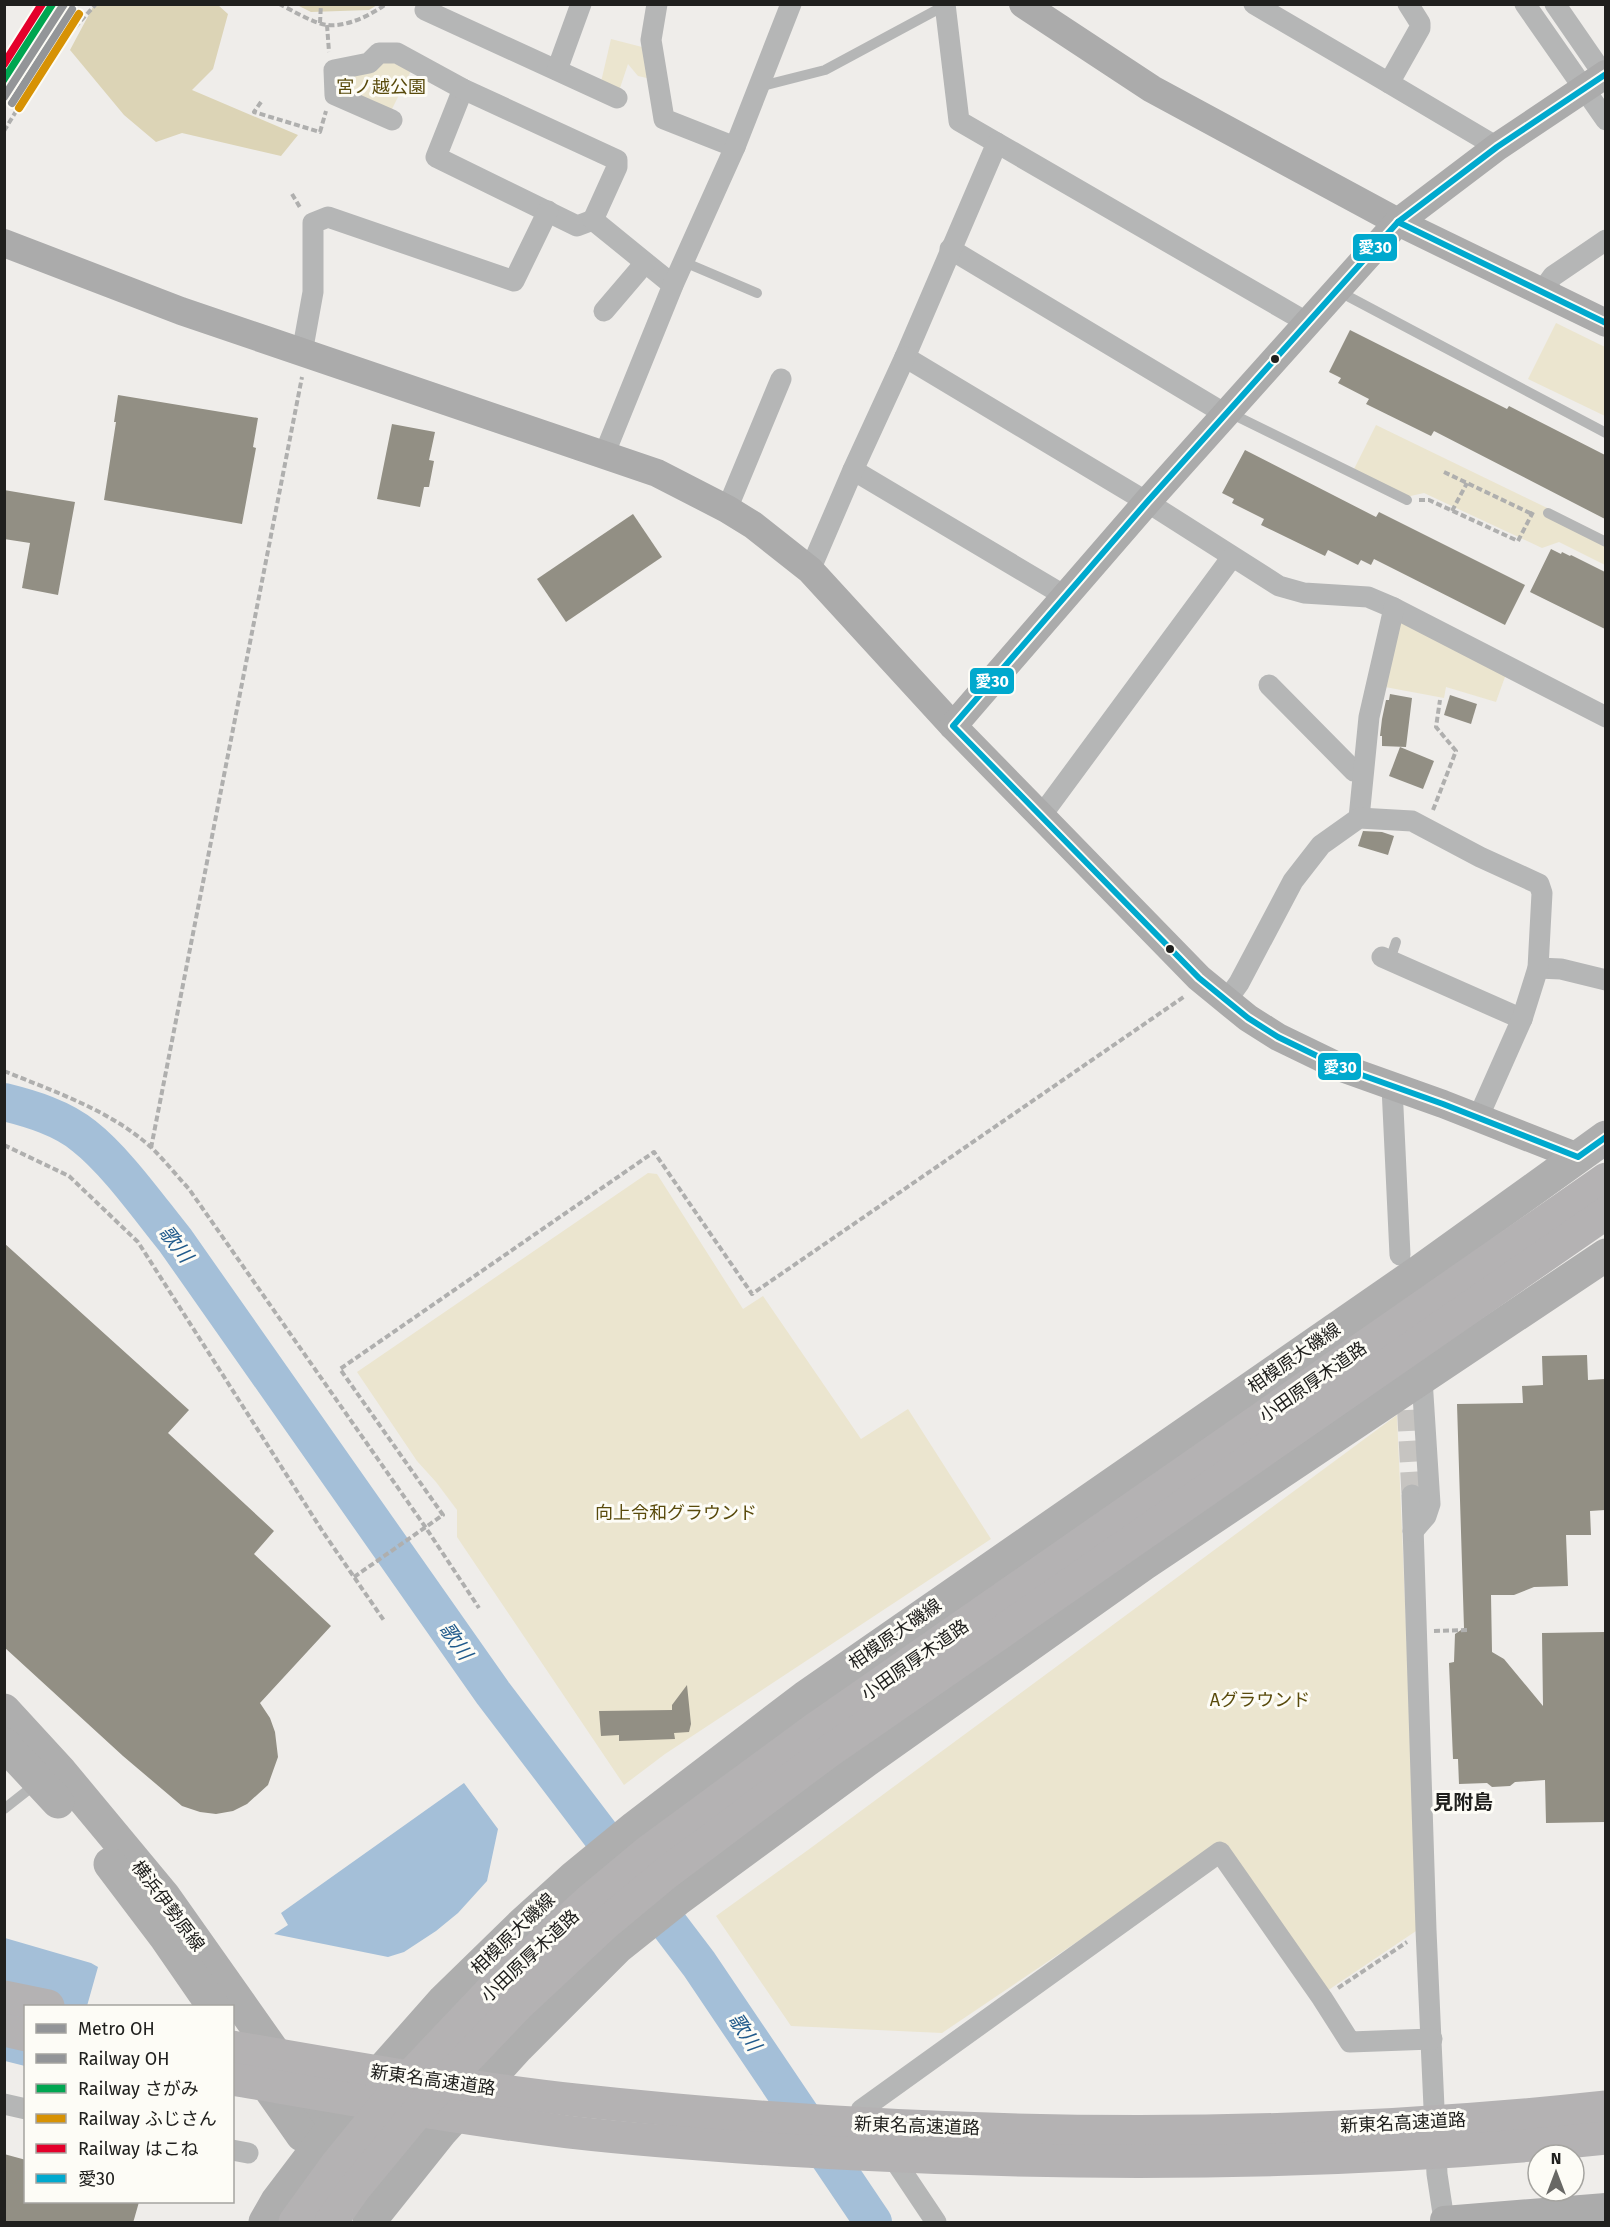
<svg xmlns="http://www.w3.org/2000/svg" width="1610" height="2227" font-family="'Fira Sans','Noto Sans JP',sans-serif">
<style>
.green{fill:#ebe5cf}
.forest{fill:#dcd4b6}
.water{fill:#a4bfd8}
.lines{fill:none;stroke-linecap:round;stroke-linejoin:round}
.river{stroke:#a4bfd8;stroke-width:38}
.building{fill:#928f84}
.street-tunnel{stroke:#c6c4c1;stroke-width:21;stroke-dasharray:21 10;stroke-linecap:butt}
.path{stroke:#afafae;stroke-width:4;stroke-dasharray:6 3;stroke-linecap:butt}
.lane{stroke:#b5b6b6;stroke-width:10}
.street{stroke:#b5b6b6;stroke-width:21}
.secondary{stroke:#ababab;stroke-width:28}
.primary{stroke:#aeaeae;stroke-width:33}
.highway{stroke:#b4b2b3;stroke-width:33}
.bus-1-casing{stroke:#fdfcf6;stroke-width:10}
.bus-1{stroke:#00a9ce;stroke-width:6}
.rail-1-casing{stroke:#fdfcf6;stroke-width:12}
.rail-2-casing{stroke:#fdfcf6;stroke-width:12}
.rail-3-casing{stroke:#fdfcf6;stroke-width:12}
.rail-4-casing{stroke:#fdfcf6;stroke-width:12}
.rail-1{stroke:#939598;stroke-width:8}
.rail-2{stroke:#00a651;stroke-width:8}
.rail-3{stroke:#d79204;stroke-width:8}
.rail-4{stroke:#e4002b;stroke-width:8}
.metro-1-casing{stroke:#fdfcf6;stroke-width:12}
.metro-1{stroke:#939598;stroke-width:8}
.bus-dot{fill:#20201e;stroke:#fdfcf6;stroke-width:2}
.labels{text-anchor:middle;stroke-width:6;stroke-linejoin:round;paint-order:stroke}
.park-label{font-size:18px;fill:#594a0b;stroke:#fdfcf6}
.street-label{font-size:18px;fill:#20201e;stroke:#fdfcf6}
.water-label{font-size:20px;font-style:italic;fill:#205a8b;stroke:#fdfcf6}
.neighbourhood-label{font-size:20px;font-weight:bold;fill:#20201e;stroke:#fdfcf6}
.line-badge{stroke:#fdfcf6;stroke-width:2}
.badge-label{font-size:16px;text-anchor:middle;font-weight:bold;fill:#fff}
</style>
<rect width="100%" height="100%" fill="#efedea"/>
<g class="green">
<path d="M611,39L642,47L647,78L638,76L628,64L619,91L601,82Z"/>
<path d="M384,59L412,69L390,113L345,91L344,82L352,73Z"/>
<path d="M1556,323L1605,347V416L1528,379Z"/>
<path d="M1376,425L1605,536V565L1559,542L1542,548L1424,493L1406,497L1353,471Z"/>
<path d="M1400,621L1506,674L1496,702L1446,687L1444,698L1385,687Z"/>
<path d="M648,1173L657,1174L743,1309L763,1296L861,1439L908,1409L991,1539L665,1754L624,1785L457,1537V1510L436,1482L417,1461L357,1372Z"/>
<path d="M1397,1415L1419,1929L1324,1993L1222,1844L942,2033L791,2026L716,1916L808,1850Z"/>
</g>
<g class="forest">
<path d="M94,5H218L228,14L213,69L192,90L298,135L281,156L182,133L156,142L124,115L70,50Z"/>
<path d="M297,5H377L369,10L311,12Z"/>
</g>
<g class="water">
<path d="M464,1783L498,1829L487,1881L458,1913L436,1931L404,1952L388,1957L274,1934L288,1925L281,1913Z"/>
<path d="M5,1938L91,1963L98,1967L87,2006H26L25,2066L5,2061Z"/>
</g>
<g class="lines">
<path class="river" d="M4,1102C32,1109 62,1118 84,1136C116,1161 149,1208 175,1240L493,1693L699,1964L873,2222"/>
</g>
<g class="building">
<path d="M1350,330L1507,409L1509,406L1605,455V519L1434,431L1431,436L1366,404L1369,399L1338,383L1341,378L1329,372Z"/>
<path d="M118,395L258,418L253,447L256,448L242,524L104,500L116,422H114Z"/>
<path d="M392,424L435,432L429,460L434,461L429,487H424L420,507L377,499Z"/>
<path d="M1245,450L1376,517L1379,512L1525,585L1505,625L1374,559L1371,565L1361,560L1358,565L1328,550L1325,556L1261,525L1264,519L1232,503L1234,499L1222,493Z"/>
<path d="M4,490L75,502L58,595L22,588L30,543L4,539Z"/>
<path d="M633,514L662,557L566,622L537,579Z"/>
<path d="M1551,549L1561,554L1562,552L1570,556L1571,555L1605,572V629L1530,592Z"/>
<path d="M1390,694L1412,698L1406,747L1382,746V736H1380L1382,719L1386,700H1389Z"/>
<path d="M1450,695L1477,704L1471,724L1444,715Z"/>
<path d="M1400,747L1434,761L1423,789L1389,776Z"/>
<path d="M1363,831L1382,832L1394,836L1388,855L1358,846Z"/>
<path d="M4,1243L189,1410L168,1433L274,1531L254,1554L331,1626L260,1703L270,1718L275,1732L278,1757L268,1785L247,1804L233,1811L216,1814L200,1812L182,1806L123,1756L4,1647Z"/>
<path d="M1587,1355L1588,1380L1605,1379V1510L1590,1511L1591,1535H1566L1568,1586L1534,1587L1514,1595H1491L1492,1652L1504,1659L1543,1706L1542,1633L1605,1632V1822L1546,1823L1545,1780L1515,1782L1510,1786L1492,1787L1487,1783L1459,1784L1458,1759H1453L1449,1663L1454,1662L1455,1634L1464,1628L1457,1404L1523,1403L1522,1386L1543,1385L1542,1356Z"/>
<path d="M687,1685L691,1724L689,1732L674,1733L675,1739L619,1741V1735L601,1736L599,1711L672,1710V1705Z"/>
<path d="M4,2154L26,2160V2202H139L133,2223H4Z"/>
</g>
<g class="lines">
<path class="street-tunnel" d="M1406,1379L1412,1495"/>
<g class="path">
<path d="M279,4C292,10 314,24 328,25C347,27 371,15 386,4"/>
<path d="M320,23L321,4"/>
<path d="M327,25L329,52"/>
<path d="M261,102L254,112L320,132L326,111"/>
<path d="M4,131L51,54L96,4"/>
<path d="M292,194L301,209"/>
<path d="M1444,472L1532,514"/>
<path d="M1419,500H1429L1518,541L1533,512"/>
<path d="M1452,511L1467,483"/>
<path d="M1433,810L1456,751L1436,727L1440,700"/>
<path d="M4,1071C55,1092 110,1110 152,1148C165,1161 177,1176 189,1189L426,1528L479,1608"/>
<path d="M4,1145L69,1176L138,1242L323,1532L385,1622"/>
<path d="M151,1148L302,377"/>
<path d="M354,1577L443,1515L340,1369L654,1152L752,1294L1185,996"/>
<path d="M1434,1631L1467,1630"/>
<path d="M1338,1988L1407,1942"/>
</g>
<g class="lane">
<path d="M758,87L825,70L944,6"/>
<path d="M684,262L757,293"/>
<path d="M1338,291L1606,433"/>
<path d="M1230,413L1407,500"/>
<path d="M1548,513L1606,542"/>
<path d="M1390,960L1396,942"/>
<path d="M4,1809L37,1783"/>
</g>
<g class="street">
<path d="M657,4L651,40L664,119L735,147"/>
<path d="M945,4L959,121L997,143"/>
<path d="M1254,4L1389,83"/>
<path d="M1408,4L1420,23V28L1389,83L1497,147"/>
<path d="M1525,4L1606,120"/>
<path d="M1555,4L1606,78"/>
<path d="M425,10L617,98"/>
<path d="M557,70L581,4"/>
<path d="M463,89L436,157L577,226L593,220"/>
<path d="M392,120L335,95L334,70L369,63L379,53H397L463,89L617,160V167L593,220L673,285"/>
<path d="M950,249L1227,415"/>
<path d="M1542,291L1553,276L1606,240"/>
<path d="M604,311L645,263"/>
<path d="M1308,323L997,143L905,357L1147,502L1279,586L1304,593L1368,597L1394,608L1606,717"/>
<path d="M302,353L313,292V223L328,217L514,281L548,211"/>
<path d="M604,455L673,285L735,147L791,4"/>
<path d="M853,470L1065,596"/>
<path d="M727,509L781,379"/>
<path d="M810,570L853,470L905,357"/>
<path d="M1269,685L1354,771L1362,772"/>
<path d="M1041,816L1232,557"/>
<path d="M1359,818L1369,717L1394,608"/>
<path d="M1382,957L1522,1019"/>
<path d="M1538,968L1561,969L1606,980"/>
<path d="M1226,1001L1239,983L1293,881L1321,845L1359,818L1412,821L1480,857L1539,884L1542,893L1538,968L1522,1019L1478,1118"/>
<path d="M1392,1087L1400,1255"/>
<path d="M1412,1495L1426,1930L1437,2174L1444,2220"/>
<path d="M1413,1531L1426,1516L1430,1504L1422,1379"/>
<path d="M4,2104L26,2109"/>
<path d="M232,2150L248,2153"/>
<path d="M936,2222L861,2110L1220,1852L1322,1998L1350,2042L1432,2039"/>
</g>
<g class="secondary">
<path d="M1023,4L1152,89L1398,222L1606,323"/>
<path d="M4,243L181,311L657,473L727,509L753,525L810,570L953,726L1041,816L1199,978L1248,1018L1278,1037L1342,1068L1443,1104L1578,1157"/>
<path d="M953,726L1147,502L1398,222L1497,147L1606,74"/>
<path d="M1444,2222V2220L1606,2207"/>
</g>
<g class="primary">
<path d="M4,1710L61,1772L164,1896L317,2113"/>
<path d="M4,1744L58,1802"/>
<path d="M110,1864L166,1938L213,2006"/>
<path d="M255,2068L302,2135"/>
<path d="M265,2222L277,2201L343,2114L444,2000L522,1924L574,1877L635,1827L805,1697L1421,1270L1606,1137"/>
<path d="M369,2222L441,2132L518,2047L618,1947L677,1900L866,1761L1144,1564L1606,1255"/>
</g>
<g class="highway">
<path d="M4,1997L48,2006"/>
<path d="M4,2030L26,2035"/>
<path d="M232,2047C346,2067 460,2087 575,2100C917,2137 1264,2144 1606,2107"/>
<path d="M232,2079C344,2098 456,2118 568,2132C664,2143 761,2149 858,2154C1107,2167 1358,2164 1606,2138"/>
<path d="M295,2222L337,2164L399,2088L488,1994L589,1901L649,1851L815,1729L1606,1179"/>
<path d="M331,2222L354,2189L430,2097L517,2006L606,1923L665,1874L825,1754L1606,1213"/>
</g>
<g class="bus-1-casing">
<g id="bus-1">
<path d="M1606,74L1497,147L1398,222L1147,502L953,726L1199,978L1248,1018L1278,1037L1342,1068L1443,1104L1578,1157L1606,1137"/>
<path d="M1398,222L1606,323"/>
</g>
</g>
<use href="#bus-1" class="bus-1"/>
<g class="rail-1-casing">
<path id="rail-1" d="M12,103L72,9"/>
</g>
<g class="rail-2-casing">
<path id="rail-2" d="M4,80L53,4"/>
</g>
<g class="rail-3-casing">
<path id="rail-3" d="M19,108L79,14"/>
</g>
<g class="rail-4-casing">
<path id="rail-4" d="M4,64L42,4"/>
</g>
<use href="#rail-1" class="rail-1"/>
<use href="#rail-2" class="rail-2"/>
<use href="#rail-3" class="rail-3"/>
<use href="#rail-4" class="rail-4"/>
<g class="metro-1-casing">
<path id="metro-1" d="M4,97L64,4"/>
</g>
<use href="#metro-1" class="metro-1"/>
</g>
<g class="bus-dot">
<circle cx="1275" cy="359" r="5"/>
<circle cx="1170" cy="949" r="5"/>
</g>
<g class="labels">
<g class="park-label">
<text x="381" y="93">宮ノ越公園</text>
<text x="676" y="1519">向上令和グラウンド</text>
<text x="1260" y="1706">Aグラウンド</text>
</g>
<g class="street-label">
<text transform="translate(1294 1358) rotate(-35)" y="6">相模原大磯線</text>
<text transform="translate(1313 1382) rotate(-35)" y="6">小田原厚木道路</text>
<text transform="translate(895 1634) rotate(-35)" y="6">相模原大磯線</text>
<text transform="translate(915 1660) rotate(-35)" y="6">小田原厚木道路</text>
<text transform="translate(168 1906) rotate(53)" y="6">横浜伊勢原線</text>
<text transform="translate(513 1934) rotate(-44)" y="6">相模原大磯線</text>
<text transform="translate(530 1956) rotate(-43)" y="6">小田原厚木道路</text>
<text transform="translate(433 2080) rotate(8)" y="6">新東名高速道路</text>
<text transform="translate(1403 2123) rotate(-3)" y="6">新東名高速道路</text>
<text transform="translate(917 2126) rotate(2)" y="6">新東名高速道路</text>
</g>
<g class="water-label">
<text transform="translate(176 1244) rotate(52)" y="7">歌川</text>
<text transform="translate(456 1641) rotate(55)" y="7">歌川</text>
<text transform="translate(745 2032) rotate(56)" y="7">歌川</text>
</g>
<g class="neighbourhood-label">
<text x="1463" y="1809">見附島</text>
</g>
</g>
<g class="line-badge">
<rect x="1352" y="233" width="46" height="29" rx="6" fill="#00a9ce"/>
<rect x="969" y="667" width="46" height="28" rx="6" fill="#00a9ce"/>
<rect x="1317" y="1052" width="45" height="29" rx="6" fill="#00a9ce"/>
</g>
<g class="badge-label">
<text x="1375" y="253">愛30</text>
<text x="992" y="687">愛30</text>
<text x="1340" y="1073">愛30</text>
</g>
<rect width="1610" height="2227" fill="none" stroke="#20201e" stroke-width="12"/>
<rect x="24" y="2005" width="210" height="198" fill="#fdfcf6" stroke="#a5a4a0" stroke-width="1.5"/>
<rect x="36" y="2024" width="30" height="9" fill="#939598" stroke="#a5a4a0" stroke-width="1.5"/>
<text x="78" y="2035" font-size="18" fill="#20201e">Metro OH</text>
<rect x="36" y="2054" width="30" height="9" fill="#939598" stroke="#a5a4a0" stroke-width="1.5"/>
<text x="78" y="2065" font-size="18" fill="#20201e">Railway OH</text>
<rect x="36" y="2084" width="30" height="9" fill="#00a651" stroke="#a5a4a0" stroke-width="1.5"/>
<text x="78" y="2095" font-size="18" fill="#20201e">Railway さがみ</text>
<rect x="36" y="2114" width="30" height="9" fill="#d79204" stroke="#a5a4a0" stroke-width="1.5"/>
<text x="78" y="2125" font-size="18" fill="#20201e">Railway ふじさん</text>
<rect x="36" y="2144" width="30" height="9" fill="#e4002b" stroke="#a5a4a0" stroke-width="1.5"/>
<text x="78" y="2155" font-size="18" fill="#20201e">Railway はこね</text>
<rect x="36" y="2174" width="30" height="9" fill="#00a9ce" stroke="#a5a4a0" stroke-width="1.5"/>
<text x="78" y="2185" font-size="18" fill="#20201e">愛30</text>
<g transform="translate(1556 2173)"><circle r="28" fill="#fdfcf6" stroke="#a5a4a0" stroke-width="1.5"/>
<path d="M0-4.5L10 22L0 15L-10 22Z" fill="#686865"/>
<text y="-9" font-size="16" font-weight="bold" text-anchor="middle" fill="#20201e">N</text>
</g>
</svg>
